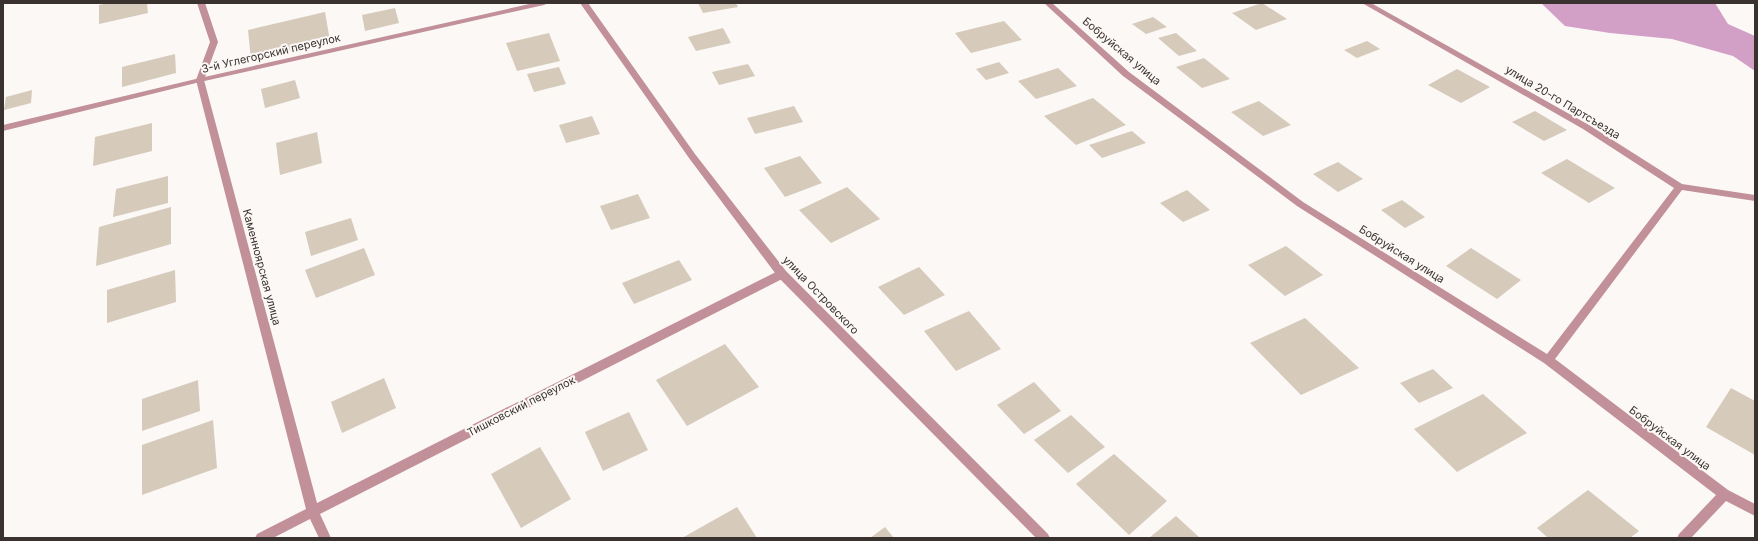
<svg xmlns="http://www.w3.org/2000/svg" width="1758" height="541" font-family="Inter,sans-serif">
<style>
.water{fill:#d2a0c6}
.building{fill:#d6cabb}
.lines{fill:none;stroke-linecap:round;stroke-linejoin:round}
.minor{fill:#c29098;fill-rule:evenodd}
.tertiary{fill:#c29098;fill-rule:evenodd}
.labels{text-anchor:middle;stroke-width:4;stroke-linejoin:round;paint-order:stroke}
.street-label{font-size:11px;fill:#39322f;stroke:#fcf8f6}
</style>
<rect width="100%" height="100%" fill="#fcf8f6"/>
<path class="water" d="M1541,3H1715L1728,24L1755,36V71L1733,56L1672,39L1610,33L1565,26Z"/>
<g class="building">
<path d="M108,3H147L148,13L99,24V5Z"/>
<path d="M698,3H736L738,7L703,13Z"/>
<path d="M1262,3L1287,19L1256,30L1232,13Z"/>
<path d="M395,8L399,23L365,31L362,15Z"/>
<path d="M325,12L330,41L251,60L248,30Z"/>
<path d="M1153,17L1167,27L1146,34L1132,24Z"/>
<path d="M1004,21L1022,40L971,53L955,33Z"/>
<path d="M723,28L731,43L696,51L688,37Z"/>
<path d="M549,33L560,61L517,71L506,43Z"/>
<path d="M1176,33L1197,51L1179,56L1158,38Z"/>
<path d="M1367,41L1380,49L1357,58L1344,50Z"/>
<path d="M175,54L176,73L122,87V67Z"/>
<path d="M1204,58L1230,79L1202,88L1176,67Z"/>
<path d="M999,62L1009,73L986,80L976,69Z"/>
<path d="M748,64L755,76L719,85L712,72Z"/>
<path d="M559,67L566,84L534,92L527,74Z"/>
<path d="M1058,68L1077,86L1036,99L1018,81Z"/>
<path d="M1457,69L1490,87L1461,103L1428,85Z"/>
<path d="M295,80L300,98L265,108L261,89Z"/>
<path d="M32,90L31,103L4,110L6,97Z"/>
<path d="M1093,98L1126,125L1076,145L1044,116Z"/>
<path d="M1259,101L1291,125L1263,136L1231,112Z"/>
<path d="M794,106L803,122L755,134L747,118Z"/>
<path d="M1535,111L1567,130L1544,141L1512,122Z"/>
<path d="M592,116L600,134L566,143L559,125Z"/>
<path d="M152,123V151L93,166L95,137Z"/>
<path d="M1132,131L1146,143L1102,158L1089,145Z"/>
<path d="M317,132L322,163L280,175L276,143Z"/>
<path d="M800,156L822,183L785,197L764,168Z"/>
<path d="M1567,159L1615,188L1589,203L1541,173Z"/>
<path d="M1338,162L1363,179L1338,192L1313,174Z"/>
<path d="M168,176V203L113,217L116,189Z"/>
<path d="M847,187L880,219L831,243L799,210Z"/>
<path d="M1187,190L1210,210L1183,222L1160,203Z"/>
<path d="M638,194L650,218L611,230L600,206Z"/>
<path d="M1402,200L1425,217L1405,228L1381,210Z"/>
<path d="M171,207V244L96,266L99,227Z"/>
<path d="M351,218L358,240L311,256L305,232Z"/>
<path d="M1286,246L1323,275L1285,296L1248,265Z"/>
<path d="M364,248L375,275L316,298L305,270Z"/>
<path d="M1471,248L1521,280L1497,299L1446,266Z"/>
<path d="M679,260L692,280L634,304L622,283Z"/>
<path d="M919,267L945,295L904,315L878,287Z"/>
<path d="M175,270L176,302L107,323V290Z"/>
<path d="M969,311L1001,349L956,371L924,331Z"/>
<path d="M1305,318L1359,368L1301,395L1250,343Z"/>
<path d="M725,344L759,387L687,426L656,380Z"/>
<path d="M1433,369L1453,388L1419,403L1400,383Z"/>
<path d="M384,378L396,408L342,433L331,402Z"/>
<path d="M198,380L200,411L142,431V399Z"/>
<path d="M1034,382L1061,411L1024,434L997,405Z"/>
<path d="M1731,388L1755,401V455L1706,427Z"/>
<path d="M1483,394L1527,433L1457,472L1414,429Z"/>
<path d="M629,412L648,450L603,471L585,432Z"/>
<path d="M1071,415L1105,447L1068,473L1034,440Z"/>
<path d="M213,420L217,468L142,495V445Z"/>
<path d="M540,447L571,499L521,528L491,474Z"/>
<path d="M1114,454L1167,501L1129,535L1076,484Z"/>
<path d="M1588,490L1639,531L1630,538H1548L1537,528Z"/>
<path d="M737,507L757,538H682Z"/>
<path d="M1176,516L1200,538H1149Z"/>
<path d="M885,527L894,538H870Z"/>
</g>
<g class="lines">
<g class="minor">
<path d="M197,3H205L218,42L204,80L317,503L778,271L782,270L787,274L786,277L320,514L331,538H319L310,519L273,538H255L257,534L306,509L196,80L210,42Z"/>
<path d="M1044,3H1052L1129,72L1303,202L1547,354L1674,188L1583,129L1362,3H1371L1589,125L1682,184L1755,195V201L1682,190L1555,359L1728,490L1755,504V516L1726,501L1691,538H1677L1679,534L1716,495L1544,363L1297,206L1123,76Z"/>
</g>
<g class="tertiary">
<path d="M534,3H548L544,5L200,82L3,131V125L200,78Z"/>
<path d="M580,3H588L695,154L786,271L1048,534L1050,538H1036L778,277L689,158Z"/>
</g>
</g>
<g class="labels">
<g class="street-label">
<text transform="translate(1122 51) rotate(40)" y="4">Бобруйская улица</text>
<text transform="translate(271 53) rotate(-13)" y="4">3-й Углегорский переулок</text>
<text transform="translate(1563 102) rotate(31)" y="4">улица 20-го Партсъезда</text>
<text transform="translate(1402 254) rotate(32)" y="4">Бобруйская улица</text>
<text transform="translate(262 267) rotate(75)" y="4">Каменноярская улица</text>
<text transform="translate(821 295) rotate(46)" y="4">улица Островского</text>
<text transform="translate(521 406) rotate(-27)" y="4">Тишковский переулок</text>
<text transform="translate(1670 438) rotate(37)" y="4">Бобруйская улица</text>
</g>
</g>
<rect width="1758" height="541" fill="none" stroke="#39322f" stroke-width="8"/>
</svg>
